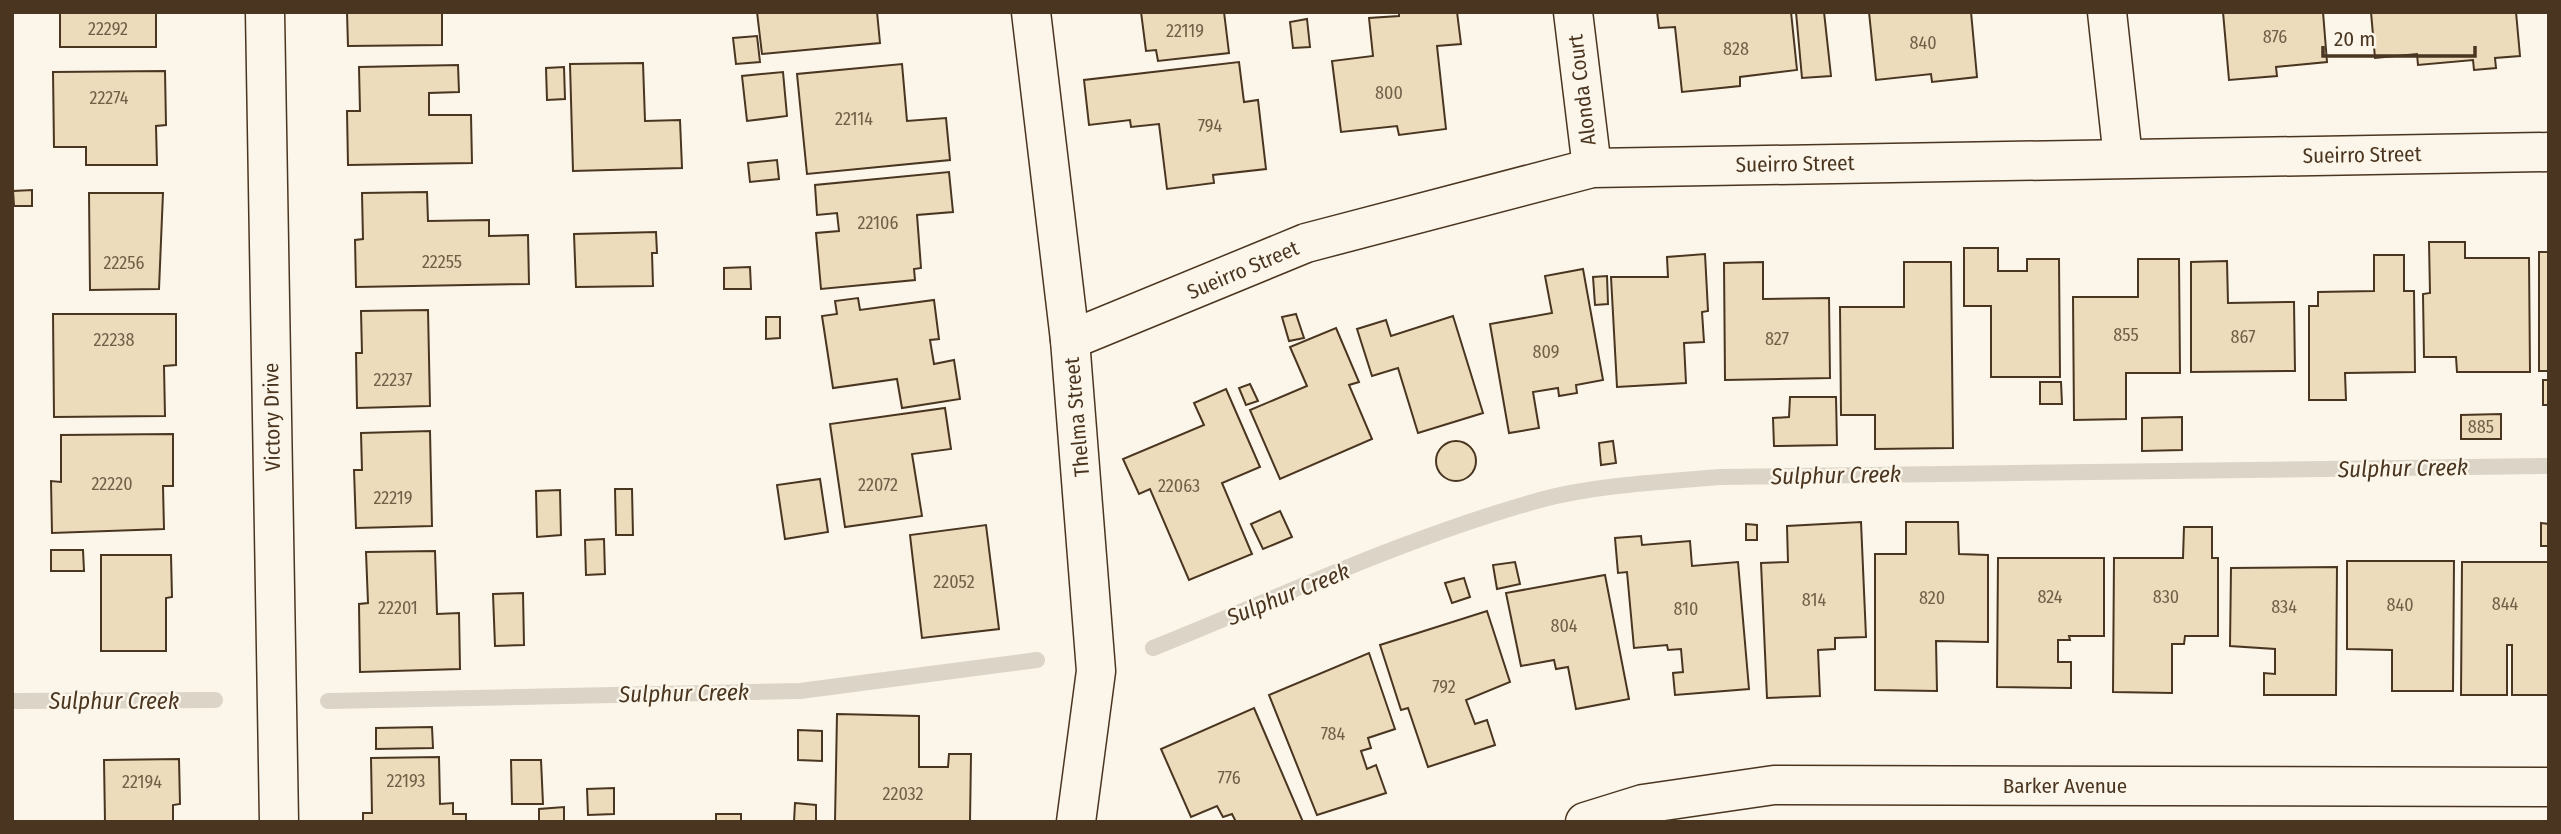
<svg xmlns="http://www.w3.org/2000/svg" width="2561" height="834" font-family="'Fira Sans Condensed',sans-serif">
<style>
.lines{fill:none;stroke-linecap:round;stroke-linejoin:round}
.stream{stroke:#dcd4c6;stroke-width:16}
.building{fill:#ecdcbc;stroke:#4a3520;stroke-width:2}
.street-casing{stroke:#4a3520;stroke-width:41}
.street{stroke:#fbf6e9;stroke-width:38}
.labels{text-anchor:middle;stroke-width:5;stroke-linejoin:round;paint-order:stroke}
.number-label{font-size:18px;fill:#725f47}
.street-label{font-size:21px;fill:#4a3520;stroke:#fbf6e9}
.water-label{font-size:23px;font-style:italic;fill:#4a3520;stroke:#fbf6e9}
</style>
<rect width="100%" height="100%" fill="#fbf6e9"/>
<g class="lines">
<g class="stream">
<path d="M1153,648C1280,597 1407,537 1540,500C1595,485 1661,482 1719,477L2549,466"/>
<path d="M12,701L215,700"/>
<path d="M328,701L800,691L1037,660"/>
</g>
</g>
<g class="building">
<rect x="60" y="12" width="96" height="35"/>
<path d="M347,12H442V45L348,46Z"/>
<path d="M757,12H877L880,43L762,54Z"/>
<path d="M1141,12H1224L1229,53L1158,61L1156,50L1146,51Z"/>
<path d="M1399,12H1457L1461,44L1437,46L1446,129L1399,135L1397,126L1341,132L1332,61L1373,56L1369,18L1399,16Z"/>
<path d="M1657,12H1791L1797,70L1740,77V86L1682,92L1675,27L1659,28Z"/>
<path d="M1796,12H1824L1831,76L1802,78Z"/>
<path d="M1869,12H1971L1977,77L1932,82L1931,74L1876,80Z"/>
<path d="M2223,12H2323L2327,62L2276,67L2277,76L2229,80Z"/>
<path d="M2371,12H2516L2520,56L2495,58L2496,68L2474,70L2473,60L2418,65L2417,54L2375,58Z"/>
<path d="M1307,19L1310,47L1293,48L1290,22Z"/>
<path d="M757,36L760,62L736,64L733,38Z"/>
<path d="M1239,62L1244,102L1258,100L1266,169L1213,175L1214,183L1167,189L1159,124L1131,127L1130,120L1089,125L1084,80Z"/>
<path d="M643,63L645,121L680,120L682,168L573,171L570,64Z"/>
<path d="M902,64L907,121L946,118L950,160L807,174L797,74Z"/>
<path d="M458,65L459,92L429,93V115H471L472,163L348,165L347,111H360L359,67Z"/>
<path d="M564,67L565,99L547,100L546,68Z"/>
<path d="M165,71L166,125L156,126L157,165H86V147H54L53,72Z"/>
<path d="M783,72L787,116L747,121L742,76Z"/>
<path d="M777,160L779,179L750,182L748,163Z"/>
<path d="M949,172L953,212L917,215L921,268L914,269L915,280L821,289L816,233L839,231L837,213L817,215L815,185Z"/>
<path d="M32,190V206H14L13,191Z"/>
<path d="M427,192L428,221L489,220V236L528,235L529,284L356,287L355,240L363,239L362,193Z"/>
<path d="M89,193H163L159,289L90,290Z"/>
<path d="M656,232L657,253H652L653,286L576,287L574,234Z"/>
<path d="M2429,242H2465V258H2529L2530,372H2457L2456,357H2424L2423,294L2430,293Z"/>
<path d="M1964,248H1998V271H2027V259H2059L2060,377H1991V306H1964Z"/>
<rect x="2539" y="252" width="10" height="119"/>
<path d="M1705,254L1708,311L1702,312L1704,342L1684,343L1686,383L1617,387L1611,277H1668L1667,257Z"/>
<path d="M2374,255H2404V291H2414L2415,372L2345,373L2346,400H2309V306H2318V292L2374,291Z"/>
<path d="M2138,259H2179L2180,373H2126V419L2074,420L2073,297H2138Z"/>
<path d="M2227,261L2228,303L2294,302L2295,371L2191,372V262Z"/>
<path d="M1763,262V299L1829,298L1830,378L1725,380L1724,263Z"/>
<path d="M1904,262H1951L1953,448L1875,449V415H1841L1840,307H1904Z"/>
<path d="M750,267L751,289H724V268Z"/>
<path d="M1583,269L1603,380L1576,385L1577,393L1559,396L1558,388L1533,392L1539,428L1509,433L1490,324L1552,313L1545,276Z"/>
<path d="M1607,276L1608,304L1595,305L1593,277Z"/>
<path d="M858,298L860,310L934,300L939,339L930,340L934,364L954,360L960,399L902,408L897,379L833,388L822,316L837,314L835,301Z"/>
<path d="M428,310L430,406L357,408L356,353H362L361,311Z"/>
<path d="M53,314H176V365L164,366L165,416L54,417Z"/>
<path d="M1296,314L1304,338L1289,341L1282,317Z"/>
<path d="M1453,316L1483,413L1418,433L1398,368L1372,376L1357,329L1386,320L1391,336Z"/>
<path d="M766,317H780V338L766,339Z"/>
<path d="M1336,328L1359,382L1349,385L1372,439L1280,479L1250,410L1307,386L1290,347Z"/>
<rect x="2543" y="380" width="6" height="25"/>
<path d="M2040,382H2061L2062,404H2040Z"/>
<path d="M1250,384L1258,401L1246,405L1239,388Z"/>
<path d="M1226,389L1260,467L1222,483L1252,554L1189,580L1150,489L1139,494L1123,459L1204,425L1194,403Z"/>
<path d="M1790,397H1836L1837,445L1774,446L1773,418L1789,417Z"/>
<path d="M945,408L951,449L912,454L922,516L845,527L830,424Z"/>
<path d="M2501,414V439H2461V415Z"/>
<path d="M2182,417V450L2142,451V418Z"/>
<path d="M430,431L432,526L356,528L354,470H362L361,433Z"/>
<path d="M173,434V486H163L164,529L52,533L51,481L61,482V435Z"/>
<circle cx="1456" cy="461" r="20"/>
<path d="M1613,441L1616,463L1601,465L1599,443Z"/>
<path d="M820,479L828,532L785,539L777,485Z"/>
<path d="M615,489H632L633,535H616Z"/>
<path d="M560,490L561,535L537,537L536,491Z"/>
<path d="M1280,511L1292,537L1263,549L1251,524Z"/>
<path d="M1861,522L1866,637L1835,638V649L1818,650L1820,696L1767,698L1761,563L1788,562L1787,526Z"/>
<path d="M1906,522H1958L1959,554L1988,555V642L1936,641L1937,691L1875,690V554H1906Z"/>
<path d="M2541,523L2549,524V546H2541Z"/>
<path d="M1746,524L1757,525V540H1746Z"/>
<path d="M986,525L999,629L922,638L910,535Z"/>
<path d="M2184,527H2212V558H2218V636H2185L2184,644H2172V693L2113,692L2114,558H2183Z"/>
<path d="M1641,536L1642,545L1690,541L1692,566L1738,562L1749,689L1675,695L1673,673L1683,672L1681,649L1668,650L1667,645L1634,648L1627,572L1618,573L1615,538Z"/>
<path d="M604,539L605,574L586,575L585,540Z"/>
<path d="M51,550H83L84,571H51Z"/>
<path d="M435,551L437,614L459,613L460,669L360,672L359,604L368,603L366,552Z"/>
<path d="M101,555H171L172,597L166,598V651H101Z"/>
<path d="M1998,558H2104V636H2069L2070,640H2058V662H2071V688L1997,687Z"/>
<path d="M2347,561H2454L2453,691H2392V650L2347,649Z"/>
<path d="M1515,562L1520,584L1497,589L1493,565Z"/>
<path d="M2462,562H2549V695H2512V645H2507V695H2461Z"/>
<path d="M2337,567L2336,695H2264V673L2275,674V649L2230,646L2231,568Z"/>
<path d="M1605,575L1629,699L1576,709L1568,667L1556,669L1554,660L1521,666L1506,593Z"/>
<path d="M1464,578L1470,597L1452,603L1445,583Z"/>
<path d="M523,593L524,645L495,646L493,594Z"/>
<path d="M1487,611L1510,682L1466,700L1475,724L1487,720L1495,745L1428,767L1408,708L1401,710L1380,645Z"/>
<path d="M1369,653L1395,729L1368,738L1371,748L1361,751L1367,769L1376,765L1386,793L1317,815L1269,695Z"/>
<path d="M1254,708L1303,822H1236L1232,814L1223,817L1217,806L1191,817L1161,749Z"/>
<path d="M837,714L919,716V767H948L949,754H971L970,822H835Z"/>
<path d="M432,727L433,748L376,749V728Z"/>
<path d="M798,730L822,731V761L798,760Z"/>
<path d="M439,757L440,804L453,803V814H466V822H363V813H372L371,758Z"/>
<path d="M179,759L180,804L173,805V822H105L104,760Z"/>
<path d="M511,760H541L543,804H512Z"/>
<path d="M614,788V814L588,815L587,789Z"/>
<path d="M795,803L816,805V822H794Z"/>
<path d="M564,807V822H539V809Z"/>
<rect x="716" y="814" width="25" height="8"/>
</g>
<g class="lines">
<g class="street-casing">
<g id="street">
<path d="M265,12L279,822"/>
<path d="M1031,12L1070,340L1096,671L1076,822"/>
<path d="M1573,12L1592,168"/>
<path d="M2107,12L2123,158"/>
<path d="M1070,340L1306,243L1592,168L2549,152"/>
<path d="M1585,822L1643,804L1774,785L2549,787"/>
</g>
</g>
<use href="#street" class="street"/>
</g>
<g class="labels">
<g class="number-label">
<text x="108" y="35">22292</text>
<text x="1185" y="37">22119</text>
<text x="2275" y="43">876</text>
<text x="1923" y="49">840</text>
<text x="1736" y="55">828</text>
<text x="1389" y="99">800</text>
<text x="109" y="104">22274</text>
<text x="854" y="125">22114</text>
<text x="1210" y="132">794</text>
<text x="878" y="229">22106</text>
<text x="442" y="268">22255</text>
<text x="124" y="269">22256</text>
<text x="2126" y="341">855</text>
<text x="2243" y="343">867</text>
<text x="1777" y="345">827</text>
<text x="114" y="346">22238</text>
<text x="1546" y="358">809</text>
<text x="393" y="386">22237</text>
<text x="2481" y="433">885</text>
<text x="112" y="490">22220</text>
<text x="878" y="491">22072</text>
<text x="1179" y="492">22063</text>
<text x="393" y="504">22219</text>
<text x="954" y="588">22052</text>
<text x="2050" y="603">824</text>
<text x="2166" y="603">830</text>
<text x="1932" y="604">820</text>
<text x="1814" y="606">814</text>
<text x="2505" y="610">844</text>
<text x="2400" y="611">840</text>
<text x="2284" y="613">834</text>
<text x="398" y="614">22201</text>
<text x="1686" y="615">810</text>
<text x="1564" y="632">804</text>
<text x="1444" y="693">792</text>
<text x="1333" y="740">784</text>
<text x="1229" y="784">776</text>
<text x="406" y="787">22193</text>
<text x="142" y="788">22194</text>
<text x="903" y="800">22032</text>
</g>
<g class="street-label">
<text transform="translate(1582 90) rotate(-97)" y="7">Alonda Court</text>
<text transform="translate(2362 155) rotate(-1)" y="7">Sueirro Street</text>
<text transform="translate(1795 164) rotate(-1)" y="7">Sueirro Street</text>
<text transform="translate(1243 270) rotate(-23)" y="7">Sueirro Street</text>
<text transform="translate(272 417) rotate(-91)" y="7">Victory Drive</text>
<text transform="translate(1077 417) rotate(-95)" y="7">Thelma Street</text>
<text x="2065" y="793">Barker Avenue</text>
</g>
<g class="water-label">
<text transform="translate(2403 468) rotate(-1)" y="8">Sulphur Creek</text>
<text transform="translate(1836 475) rotate(-1)" y="8">Sulphur Creek</text>
<text transform="translate(1288 594) rotate(-22)" y="8">Sulphur Creek</text>
<text transform="translate(684 693) rotate(-1)" y="8">Sulphur Creek</text>
<text x="114" y="709">Sulphur Creek</text>
</g>
</g>
<rect width="2561" height="834" fill="none" stroke="#4a3520" stroke-width="28"/>
<path d="M2323 46v10h152v-10" fill="none" stroke="#4a3520" stroke-width="3.5"/>
<text x="2334" y="46" font-size="21" fill="#4a3520" stroke="#fbf6e9" stroke-width="5" paint-order="stroke">20 m</text>
</svg>
